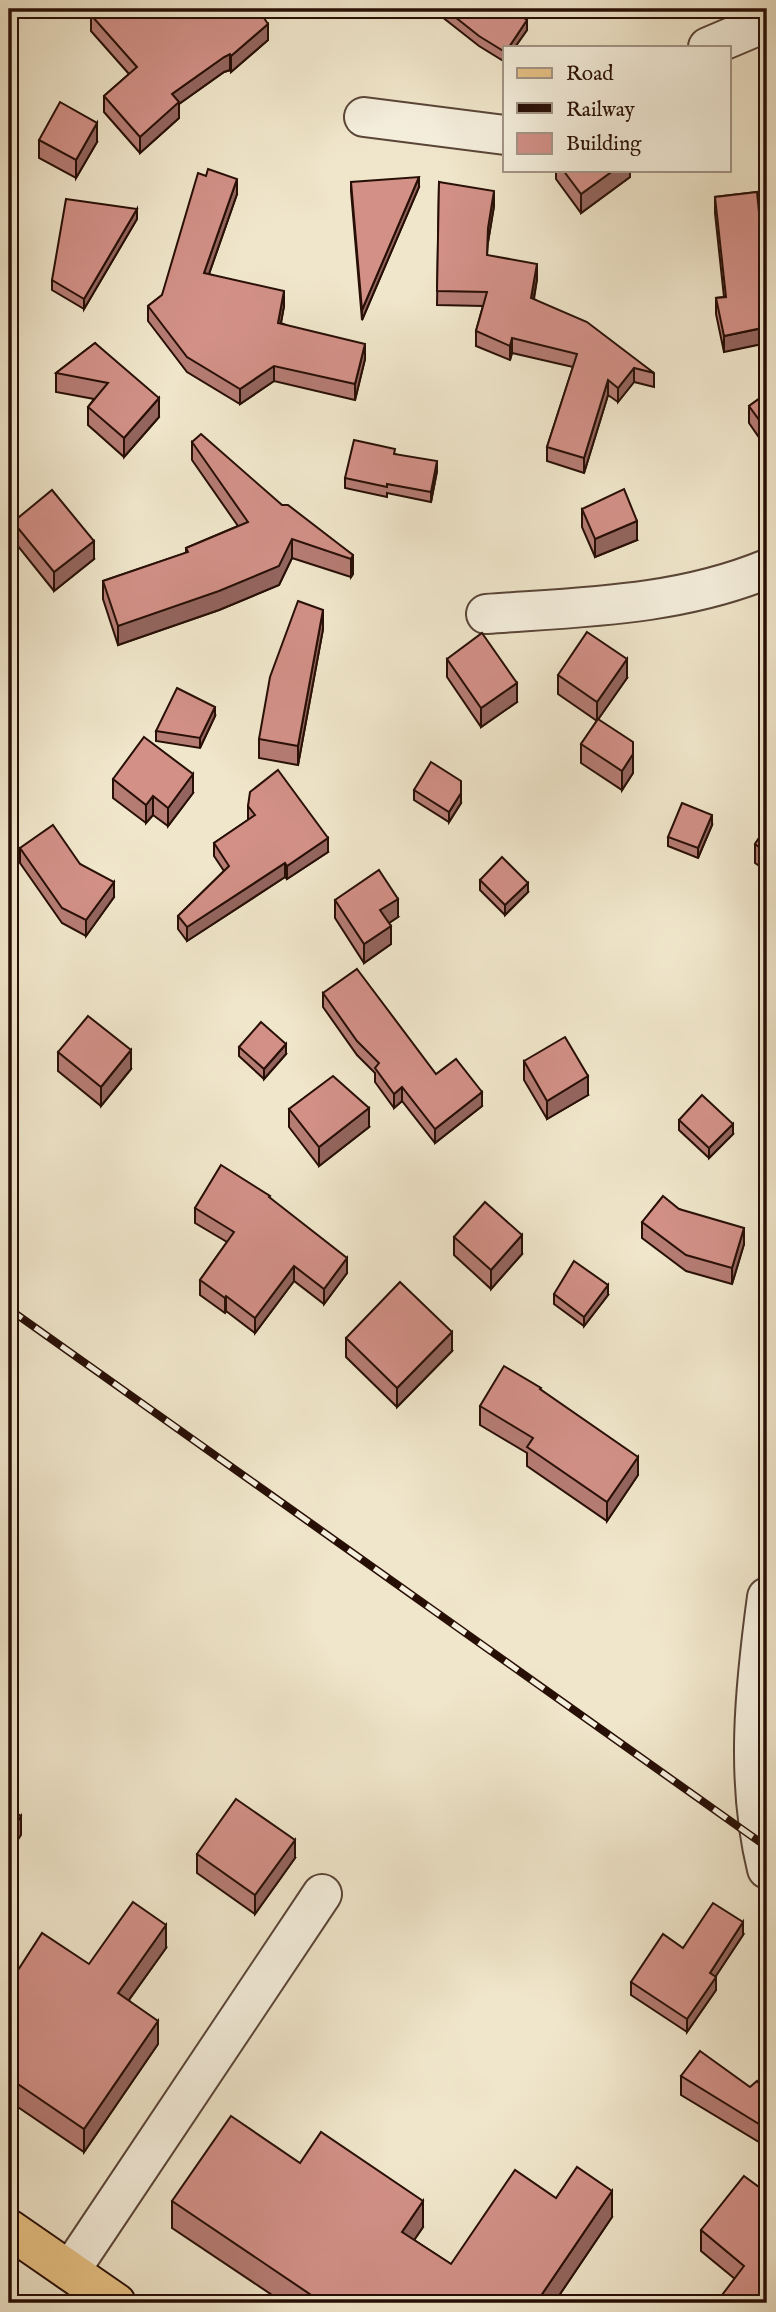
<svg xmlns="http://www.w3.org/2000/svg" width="776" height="2312" font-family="'IM FELL English',serif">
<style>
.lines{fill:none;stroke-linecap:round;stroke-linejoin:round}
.minor-casing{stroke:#5a4537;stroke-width:42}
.major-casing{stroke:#280f06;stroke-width:42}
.minor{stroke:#f5efdd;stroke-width:38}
.major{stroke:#e8c386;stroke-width:38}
.rail-casing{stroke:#280f06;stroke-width:8}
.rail{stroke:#f5efdd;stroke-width:5;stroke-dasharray:16;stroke-linecap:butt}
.wall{fill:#b57c74;stroke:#280f06;stroke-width:2}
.shaded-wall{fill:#93655e;stroke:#280f06;stroke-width:2}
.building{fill:#d29087;stroke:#280f06;stroke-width:2}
</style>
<rect width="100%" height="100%" fill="#f0e6cb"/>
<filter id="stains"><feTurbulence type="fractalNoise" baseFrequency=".00286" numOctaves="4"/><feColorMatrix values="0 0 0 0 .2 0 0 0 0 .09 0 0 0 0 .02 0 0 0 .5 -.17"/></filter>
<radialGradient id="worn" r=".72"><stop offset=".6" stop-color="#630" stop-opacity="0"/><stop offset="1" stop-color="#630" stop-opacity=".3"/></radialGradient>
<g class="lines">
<g class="minor-casing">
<g id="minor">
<path d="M708,47L767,22"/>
<path d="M364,117L505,135"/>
<path d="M486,614C582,607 677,606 767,569"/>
<path d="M767,1597C755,1686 745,1780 767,1869"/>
<path d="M70,2271L322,1894"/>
</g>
</g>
<g class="major-casing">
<path id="major" d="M9,2229L116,2303"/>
</g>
<use href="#minor" class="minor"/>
<use href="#major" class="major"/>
<g class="rail-casing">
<path id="rail" d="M9,1309L767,1847"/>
</g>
<use href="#rail" class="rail"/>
</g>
<g class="wall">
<path d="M432,9H510L527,30L515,47H505V62L479,46Z"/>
<path d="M717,9H742L727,15Z"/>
<path d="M91,15L263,18L268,40L231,72L230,70L224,72L179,104V118L140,153L104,112V96L129,74L91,31Z"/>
<path d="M39,140L97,142L76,178L39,158Z"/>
<path d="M556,170H630V177L581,213L556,179Z"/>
<path d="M206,176L237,194L209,274L284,306L281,323L365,359L355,400L274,381L240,404L187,372L148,321V306L162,295Z"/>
<path d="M351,182L419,187L362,320L351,191Z"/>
<path d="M439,182L494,206L488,242L487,255L537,279L534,299L654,373V387L634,382L618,402L608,395L584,473L547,461V447L573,367L512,353L510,360L476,346V331L483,306L437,305Z"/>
<path d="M757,192L724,352L716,314V298L724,297L715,213V197Z"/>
<path d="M137,219L84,309L52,290V280Z"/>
<path d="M95,343L159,417L124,457L88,425V407L94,399L56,392V373Z"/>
<path d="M767,393V449L749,423V406Z"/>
<path d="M192,442L353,555V574L351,577L292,558L279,585L219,610L118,645L103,599V581L186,553V548L238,526L192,460Z"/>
<path d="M395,454L437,471L431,502L387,493V497L345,488V478Z"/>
<path d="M582,509L637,540L595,557L582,527Z"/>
<path d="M13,522L94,559L54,591L13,540Z"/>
<path d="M323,629L298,765L259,758V739Z"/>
<path d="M447,659L517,702L481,727L447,677Z"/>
<path d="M558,675L627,678L598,719L633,773L622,790L581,763V744L597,721L558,694Z"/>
<path d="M215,716L200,748L156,741V731Z"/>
<path d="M113,779L193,793L168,826L153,815L146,823L113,798Z"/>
<path d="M414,790L461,803L449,822L414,800Z"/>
<path d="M248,806L328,852L287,879L285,877L187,941L178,929V916L224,871L214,856V843L248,820Z"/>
<path d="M712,825L698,858L668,846V837Z"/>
<path d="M767,826V871L755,863V844Z"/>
<path d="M20,848L80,864L114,897L86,936L62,923L20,863Z"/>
<path d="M480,880L528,892L505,915L480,890Z"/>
<path d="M335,900L398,917L389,923L391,944L364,963L335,918Z"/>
<path d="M323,993L436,1074L482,1106L435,1143L402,1101L394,1108L375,1082V1073L357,1055L323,1007Z"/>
<path d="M239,1047L286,1054L264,1079L239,1056Z"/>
<path d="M58,1052L131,1069L101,1106L58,1071Z"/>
<path d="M524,1061L588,1095L547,1119L524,1080Z"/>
<path d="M289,1109L369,1127L319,1166L289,1127Z"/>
<path d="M679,1120L733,1134L709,1158L679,1130Z"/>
<path d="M270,1198L347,1273L324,1304L294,1281L255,1333L226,1311L225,1313L200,1295V1280L227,1242L195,1223V1208Z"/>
<path d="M679,1209L744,1244L732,1284L686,1271L642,1238V1222Z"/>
<path d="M454,1237L522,1254L491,1289L454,1255Z"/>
<path d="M554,1294L608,1295L584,1326L554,1304Z"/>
<path d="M346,1338L452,1351L397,1407L346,1357Z"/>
<path d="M541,1390L638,1475L607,1521L527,1466V1453L480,1425V1406Z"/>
<path d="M197,1854L295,1858L255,1914L197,1873Z"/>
<path d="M743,1935L715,1977L716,1990L687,2032L631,1995V1982Z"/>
<path d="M166,1948L129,2000L158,2044L84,2152L9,2101V1984L89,1964Z"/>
<path d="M681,2076L750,2087L767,2092V2147L681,2095Z"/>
<path d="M300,2163L423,2227L414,2240L451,2264L556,2198L612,2217L554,2303H284L172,2228V2201Z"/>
<path d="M767,2193V2303L735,2279L701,2251V2230Z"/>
</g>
<g class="shaded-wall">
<path d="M256,9H276L256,23Z"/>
<path d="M727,9H742L727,15Z"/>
<path d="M527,20V30L515,47H509Z"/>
<path d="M268,24V40L231,72V56Z"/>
<path d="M230,54V70L224,72L179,104V118L140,153V137L172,94L224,57Z"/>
<path d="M97,123V142L76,178V160Z"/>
<path d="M614,170H630V177L581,213V194Z"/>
<path d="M419,177V187L362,320V310Z"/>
<path d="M237,179V194L204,288V273Z"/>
<path d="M494,191V206L488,242V228Z"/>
<path d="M137,209V219L84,309V299Z"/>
<path d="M537,264V279L531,312V298Z"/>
<path d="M284,291V306L278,338V323Z"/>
<path d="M767,327V343L724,352V336Z"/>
<path d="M512,338V353L510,360V346Z"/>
<path d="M365,344V359L355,400V384Z"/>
<path d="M274,366V381L240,404V389Z"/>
<path d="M634,368V382L618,402V388Z"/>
<path d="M608,380V395L584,473V458Z"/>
<path d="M159,398V417L124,457V438Z"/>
<path d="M437,461V471L431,502V492Z"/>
<path d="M637,521V540L595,557V539Z"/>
<path d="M292,539V558L279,585L219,610L118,645V626Z"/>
<path d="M94,541V559L54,591V572Z"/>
<path d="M353,555V574L351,577V559Z"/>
<path d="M323,610V629L298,765V746Z"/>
<path d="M627,659V678L597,721V702Z"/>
<path d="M517,683V702L481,727V708Z"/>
<path d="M215,707V716L200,748V738Z"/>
<path d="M633,754V773L622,790V771Z"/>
<path d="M193,774V793L168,826V808Z"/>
<path d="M461,793V803L449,822V812Z"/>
<path d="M153,796V815L146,823V805Z"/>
<path d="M712,815V825L698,858V848Z"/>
<path d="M328,838V852L287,879V866Z"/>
<path d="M285,863V877L187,941V927Z"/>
<path d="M114,882V897L86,936V920Z"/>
<path d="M528,883V892L505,915V905Z"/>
<path d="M398,899V917L380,929V910Z"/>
<path d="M391,926V944L364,963V944Z"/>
<path d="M286,1044V1054L264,1079V1069Z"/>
<path d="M131,1050V1069L101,1106V1087Z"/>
<path d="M588,1076V1095L547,1119V1101Z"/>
<path d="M402,1087V1101L394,1108V1094Z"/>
<path d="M482,1092V1106L435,1143V1129Z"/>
<path d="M369,1108V1127L319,1166V1147Z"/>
<path d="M733,1124V1134L709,1158V1148Z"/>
<path d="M744,1228V1244L732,1284V1268Z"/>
<path d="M522,1235V1254L491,1289V1270Z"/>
<path d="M347,1258V1273L324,1304V1289Z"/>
<path d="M294,1266V1281L255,1333V1318Z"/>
<path d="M608,1285V1295L584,1326V1317Z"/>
<path d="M226,1296V1311L225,1313V1298Z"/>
<path d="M452,1332V1351L397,1407V1388Z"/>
<path d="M638,1457V1475L607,1521V1502Z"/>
<path d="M21,1816V1835L9,1853V1834Z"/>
<path d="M295,1840V1858L255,1914V1895Z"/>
<path d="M743,1922V1935L710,1985V1973Z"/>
<path d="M166,1925V1948L118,2015V1993Z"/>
<path d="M716,1977V1990L687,2032V2019Z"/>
<path d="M158,2021V2044L84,2152V2129Z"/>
<path d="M612,2191V2217L554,2303H536Z"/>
<path d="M423,2201V2227L402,2258V2232Z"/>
</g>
<g class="building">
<path d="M97,9H258L268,24L231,56L230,54L224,57L172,94L179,102L140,137L104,96L137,67L91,15Z"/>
<path d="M445,9H510L527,20L509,47H505V52L479,36Z"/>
<path d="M60,102L97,123L76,160L39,140Z"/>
<path d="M208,169L237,179L204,273L284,291L278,323L365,344L355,384L274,366L240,389L187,357L148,306L162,295L198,173L206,176Z"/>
<path d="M563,170H614L581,194Z"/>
<path d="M419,177L362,310L351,182Z"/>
<path d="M439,182L494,191L488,228L487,255L537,264L531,298L587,322L654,373L634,368L618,388L608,380L584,458L547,447L577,354L512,338L510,346L476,331L487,292L437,291Z"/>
<path d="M757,192L765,273L767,272V327L724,336L716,298L726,297L715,197Z"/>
<path d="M66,199L137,209L84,299L52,280Z"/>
<path d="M95,343L159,398L124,438L88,407L108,383L56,373Z"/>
<path d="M767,393V431L749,406Z"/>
<path d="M201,434L282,505H288L353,555L351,559L292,539L279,566L219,591L118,626L103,581L188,552L186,548L248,522L192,442Z"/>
<path d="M354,440L395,449L394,454L437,461L431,492L387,484V487L345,478Z"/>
<path d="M624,489L637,521L595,539L582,509Z"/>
<path d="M52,490L94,541L54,572L13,522Z"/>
<path d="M298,601L323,610L298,746L259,739L270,677Z"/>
<path d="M587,632L627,659L597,702L558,675Z"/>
<path d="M482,633L517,683L481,708L447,659Z"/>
<path d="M177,688L215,707L200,738L156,731Z"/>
<path d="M598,719L633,742V754L622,771L581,744Z"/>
<path d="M144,737L193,774L168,808L153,796L146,805L113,779Z"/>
<path d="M431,762L461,781V793L449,812L414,790Z"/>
<path d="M278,770L328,838L287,866L285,863L187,927L178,916L229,866L214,843L255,815L248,806L250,792Z"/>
<path d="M682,803L712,815L698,848L668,837Z"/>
<path d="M53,825L80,864L114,882L86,920L62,908L20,848Z"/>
<path d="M767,826V853L755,844Z"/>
<path d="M502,857L528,883L505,905L480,880Z"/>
<path d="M379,870L398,899L380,910L391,926L364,944L335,900Z"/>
<path d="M357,969L436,1074L456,1059L482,1092L435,1129L402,1087L394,1094L375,1068L379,1063L357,1041L323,993Z"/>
<path d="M88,1016L131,1050L101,1087L58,1052Z"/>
<path d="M261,1022L286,1044L264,1069L239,1047Z"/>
<path d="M565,1037L588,1076L547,1101L524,1061Z"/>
<path d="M333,1076L369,1108L319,1147L289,1109Z"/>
<path d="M702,1095L733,1124L709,1148L679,1120Z"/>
<path d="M221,1165L270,1196L269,1197L347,1258L324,1289L294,1266L255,1318L226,1296L225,1298L200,1280L234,1232L195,1208Z"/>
<path d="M663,1196L679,1209L744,1228L732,1268L686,1255L642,1222Z"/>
<path d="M485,1202L522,1235L491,1270L454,1237Z"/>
<path d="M574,1261L608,1285L584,1317L554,1294Z"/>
<path d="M400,1282L452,1332L397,1388L346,1338Z"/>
<path d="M504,1366L541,1388L540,1389L638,1457L607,1502L527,1447L533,1438L480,1406Z"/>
<path d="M236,1799L295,1840L255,1895L197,1854Z"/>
<path d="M9,1808L21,1816L9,1834Z"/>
<path d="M133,1902L166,1925L118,1993L158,2021L84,2129L9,2078V1984L42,1933L89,1964Z"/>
<path d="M713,1903L743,1922L710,1973L716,1977L687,2019L631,1982L663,1934L683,1948Z"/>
<path d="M700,2051L750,2087L757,2081L767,2092V2129L681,2076Z"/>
<path d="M231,2116L300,2163L321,2132L423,2201L402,2232L451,2264L515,2170L556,2198L577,2167L612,2191L536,2303H323L172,2201Z"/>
<path d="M744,2176L767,2193V2303H716L744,2266L701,2230Z"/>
</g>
<rect width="776" height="2312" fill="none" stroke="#f0e6cb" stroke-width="35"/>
<rect x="10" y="10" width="755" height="2291" fill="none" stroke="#280f06" stroke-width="3.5"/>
<rect x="18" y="18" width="741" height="2277" fill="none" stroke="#280f06" stroke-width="2"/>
<rect x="503" y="46" width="228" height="126" fill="#f5efdd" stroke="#a39587" stroke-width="2"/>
<rect x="517" y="68" width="35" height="10" fill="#e8c386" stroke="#a39587" stroke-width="2"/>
<text x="566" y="80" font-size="21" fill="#280f06">Road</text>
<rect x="517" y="103" width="35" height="10" fill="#280f06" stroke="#a39587" stroke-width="2"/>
<text x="566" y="116" font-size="21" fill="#280f06">Railway</text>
<rect x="517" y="133" width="35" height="21" fill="#d29087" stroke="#a39587" stroke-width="2"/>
<text x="566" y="150" font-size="21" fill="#280f06">Building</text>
<rect width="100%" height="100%" filter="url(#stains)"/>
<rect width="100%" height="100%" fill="url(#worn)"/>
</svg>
